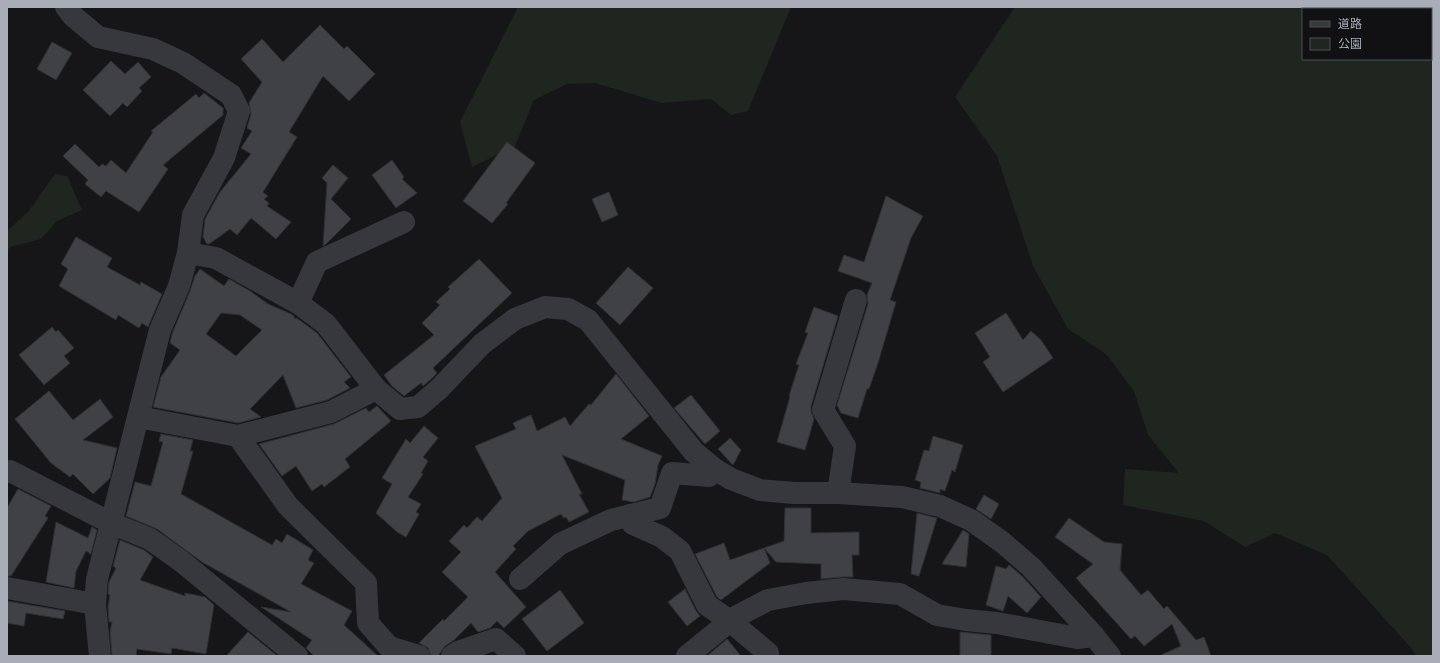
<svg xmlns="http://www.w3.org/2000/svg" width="1440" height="663" font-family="'Fira Sans Condensed','Noto Sans JP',sans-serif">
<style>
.green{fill:#1e261f;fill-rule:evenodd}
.building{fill:#404145;stroke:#303034;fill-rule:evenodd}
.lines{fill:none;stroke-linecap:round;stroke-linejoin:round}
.street{stroke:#37383d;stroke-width:22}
</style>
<rect width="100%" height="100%" fill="#161618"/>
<g class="green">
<path d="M518,7H791L748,111L731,115L711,99L662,103L595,83L567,84L534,100L515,146L472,167L460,122Z"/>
<path d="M1015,7H1433V656H1415L1412,649L1327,555L1275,533L1245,547L1204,521L1123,505L1125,469L1179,473L1148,435L1134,391L1106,354L1068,329L1033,266L997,156L955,97ZM1303,9H1431V59H1303Z"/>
<path d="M55,174L67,176L82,210L57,221L41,239L10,247L7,251V231L28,212Z"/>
</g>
<g class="building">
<path d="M320,25L344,49L347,46L375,74L349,101L323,76L289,132L297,137L263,192L268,196L264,199L269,203L267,206L291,222L276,239L251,218L237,235L230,229L209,244H207L203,237L205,219L220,192L251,154L241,148L252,131L247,128L251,114L249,103L262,82L241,59L262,39L283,62Z"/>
<path d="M52,42L72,53L56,80L37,69Z"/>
<path d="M111,61L125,74L138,62L151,77L139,88L142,91L127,107L123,103L110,116L83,90Z"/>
<path d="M204,93L223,108V115L163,165L168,169L139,212L106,191L101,197L85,184L88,180L63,156L75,144L99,167L102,164L106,166L111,160L126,173L153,132L151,131L196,94L199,98Z"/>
<path d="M507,142L535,163L506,203L508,204L492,223L463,201Z"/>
<path d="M392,160L404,177L402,179L417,193L396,208L372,175Z"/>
<path d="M333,165L348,178L331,199L351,219L326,244L323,246L327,183L322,178Z"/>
<path d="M609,192L618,215L602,222L592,199Z"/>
<path d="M886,196L923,216L911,238L890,300L896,302L878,363L869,389H867L858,418L841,413L837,405L868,304L867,295L872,283L838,271L844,255L864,262Z"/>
<path d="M76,237L112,258L107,267L140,285L141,282L162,294L148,327L142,323L139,328L118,315L116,320L59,286L68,269L61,264Z"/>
<path d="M479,259L512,293L433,368L437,373L430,380L423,386L421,383L404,396L392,386L384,375L434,335L422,323L440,305L436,302L450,289L448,287Z"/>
<path d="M628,267L653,288L620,325L596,303Z"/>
<path d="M200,269L224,286L229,279L250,291L268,304L291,314L294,316V318L298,319L317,333L351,377L344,382L350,388L327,400L296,408L283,375L250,409L261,417L238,423L153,407L161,377L180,350L170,343L172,334L190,291L195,276ZM221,313L240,315L262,330L236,356L206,334Z"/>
<path d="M814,307L838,316L811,406V412L814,419L805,450L777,442L790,397L789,396L799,365L796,364L808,333L805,332Z"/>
<path d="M1006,313L1023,340L1031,331L1041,340L1053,358L1003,392L983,362L990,357L975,333Z"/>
<path d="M52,327L56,332L58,330L74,348L64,356L70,363L44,385L19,355Z"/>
<path d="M616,374L649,416L621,439L662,456L658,465L655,484L650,497L634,502L622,500L625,480L562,455L582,494H579L589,512L569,522L566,517L564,518L561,514L528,531L513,546L516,549L495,572L526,607L504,628L497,621L490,628L478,632L471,623L454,640L445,646L438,656H431L428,648L419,643L443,619L444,621L468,597L442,572L461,552L449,541L464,525L467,528L477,517L482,521L502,498L480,456L475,446L516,429L513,423L531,415L537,431L565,417L570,426L589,404L591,405Z"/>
<path d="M49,391L73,420L100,399L113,417L83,440L117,448L110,478L93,494L73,474L70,477L51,463L15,419Z"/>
<path d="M691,395L720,431L705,444L674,408Z"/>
<path d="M377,406L391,421L345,459L350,467L324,487L322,484L312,491L296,466L282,476L259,444L334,424L366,408L369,412Z"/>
<path d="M424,426L438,438L423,457L428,461L421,473L423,474L408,497L421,504L416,512L419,514L406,537L397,532L376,513L392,484L382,478L406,439L410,443Z"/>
<path d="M161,434L193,440L190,451H193L181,494L272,545L276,539L282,543L287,534L313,550L308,560L314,563L301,584L352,611L344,625L378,656H314L306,648L312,640L261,607L291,612L202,562L157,529L126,516L135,482L151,486L163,442L159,441Z"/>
<path d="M933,436L963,445L955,472L952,470L945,491L940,489V493L920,488L921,482L915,480L924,450L929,451Z"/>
<path d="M730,438L741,450L733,465L718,449Z"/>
<path d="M18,489L51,506L45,516L48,518L11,576H7V508Z"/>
<path d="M984,495L999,504L991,519L976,509Z"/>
<path d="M785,508H811V533L859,532V555H852L853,577H842L821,579V564L776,562L764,548L784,541Z"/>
<path d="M917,513L937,518L919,576L911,574Z"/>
<path d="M1069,518L1104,542L1122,544L1120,570L1141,595L1148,590L1164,609L1167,606L1196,640L1204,637L1211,656H1159L1181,646L1172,624L1144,646L1135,636L1131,639L1076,578L1093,564L1055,537Z"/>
<path d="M56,522L88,538L92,527L97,530L91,554L86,551L76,571L74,588L46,582Z"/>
<path d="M963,530L969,534L966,567L942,564Z"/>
<path d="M120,540L144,550L153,557L140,580L185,596V593L205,597L214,605L206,654L172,648L171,654L137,649L136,656H112L110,632L112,622H109L108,607L110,595L108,594L109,582L116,568L113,566Z"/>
<path d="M724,543L730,560L764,548L770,563L721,600L717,597L695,554Z"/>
<path d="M1009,565L1022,576L1041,597L1027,613L1008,596L1003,611L986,605L996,566L1006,569Z"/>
<path d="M685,589L696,611L700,616L687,626L668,602Z"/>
<path d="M560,590L584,623L547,651L522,619Z"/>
<path d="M7,601L65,611L63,619L26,613L24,626L7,623Z"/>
<path d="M248,632L275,654L277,656H226Z"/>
<path d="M960,632L991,635V656H960Z"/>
<path d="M727,639L741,656H707Z"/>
</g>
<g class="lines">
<g class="street">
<path d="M66,7L73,16L98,37L153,49L183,63L231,95L239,111L224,158L193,215L188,253L179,286L160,330L97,579L95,604L100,656"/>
<path d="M188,253L216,258L298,303L326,324L376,389L400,409L418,407L439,389L482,344L515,319L545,307L568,309L588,320L694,452L716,470L731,479L760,490L794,493H838L902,497L940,506L971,520L1002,542L1031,567L1094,636L1110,656"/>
<path d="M298,303L317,262L404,222"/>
<path d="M138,417L238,436L331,412L376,389"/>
<path d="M238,436L288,506L366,583L368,623L389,647L419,656"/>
<path d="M7,472L10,471L111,523L150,539L181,561L297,656"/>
<path d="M838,493L845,446L823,410L856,300"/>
<path d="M630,515L633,524L662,537L680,551L707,605L730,621L739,615L768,600L806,593L843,589L900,594L937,615L966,620L997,623L1077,638L1094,636"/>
<path d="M520,579L560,544L611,520L660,508L672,473L709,476L716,470"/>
<path d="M7,588L95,604"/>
<path d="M452,656L458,652L496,639L515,656"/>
<path d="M687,656L730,621L768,653V656"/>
</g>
</g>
<rect width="1440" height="663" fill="none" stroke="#a8adb8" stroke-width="16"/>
<rect x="1302" y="8" width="130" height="52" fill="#111113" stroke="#4d4f55"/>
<rect x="1310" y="21" width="20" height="6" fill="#37383d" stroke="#4d4f55"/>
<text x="1338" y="28" font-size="12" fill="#a8adb8">道路</text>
<rect x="1310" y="38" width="20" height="12" fill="#1e261f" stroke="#4d4f55"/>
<text x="1338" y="48" font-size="12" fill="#a8adb8">公園</text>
</svg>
